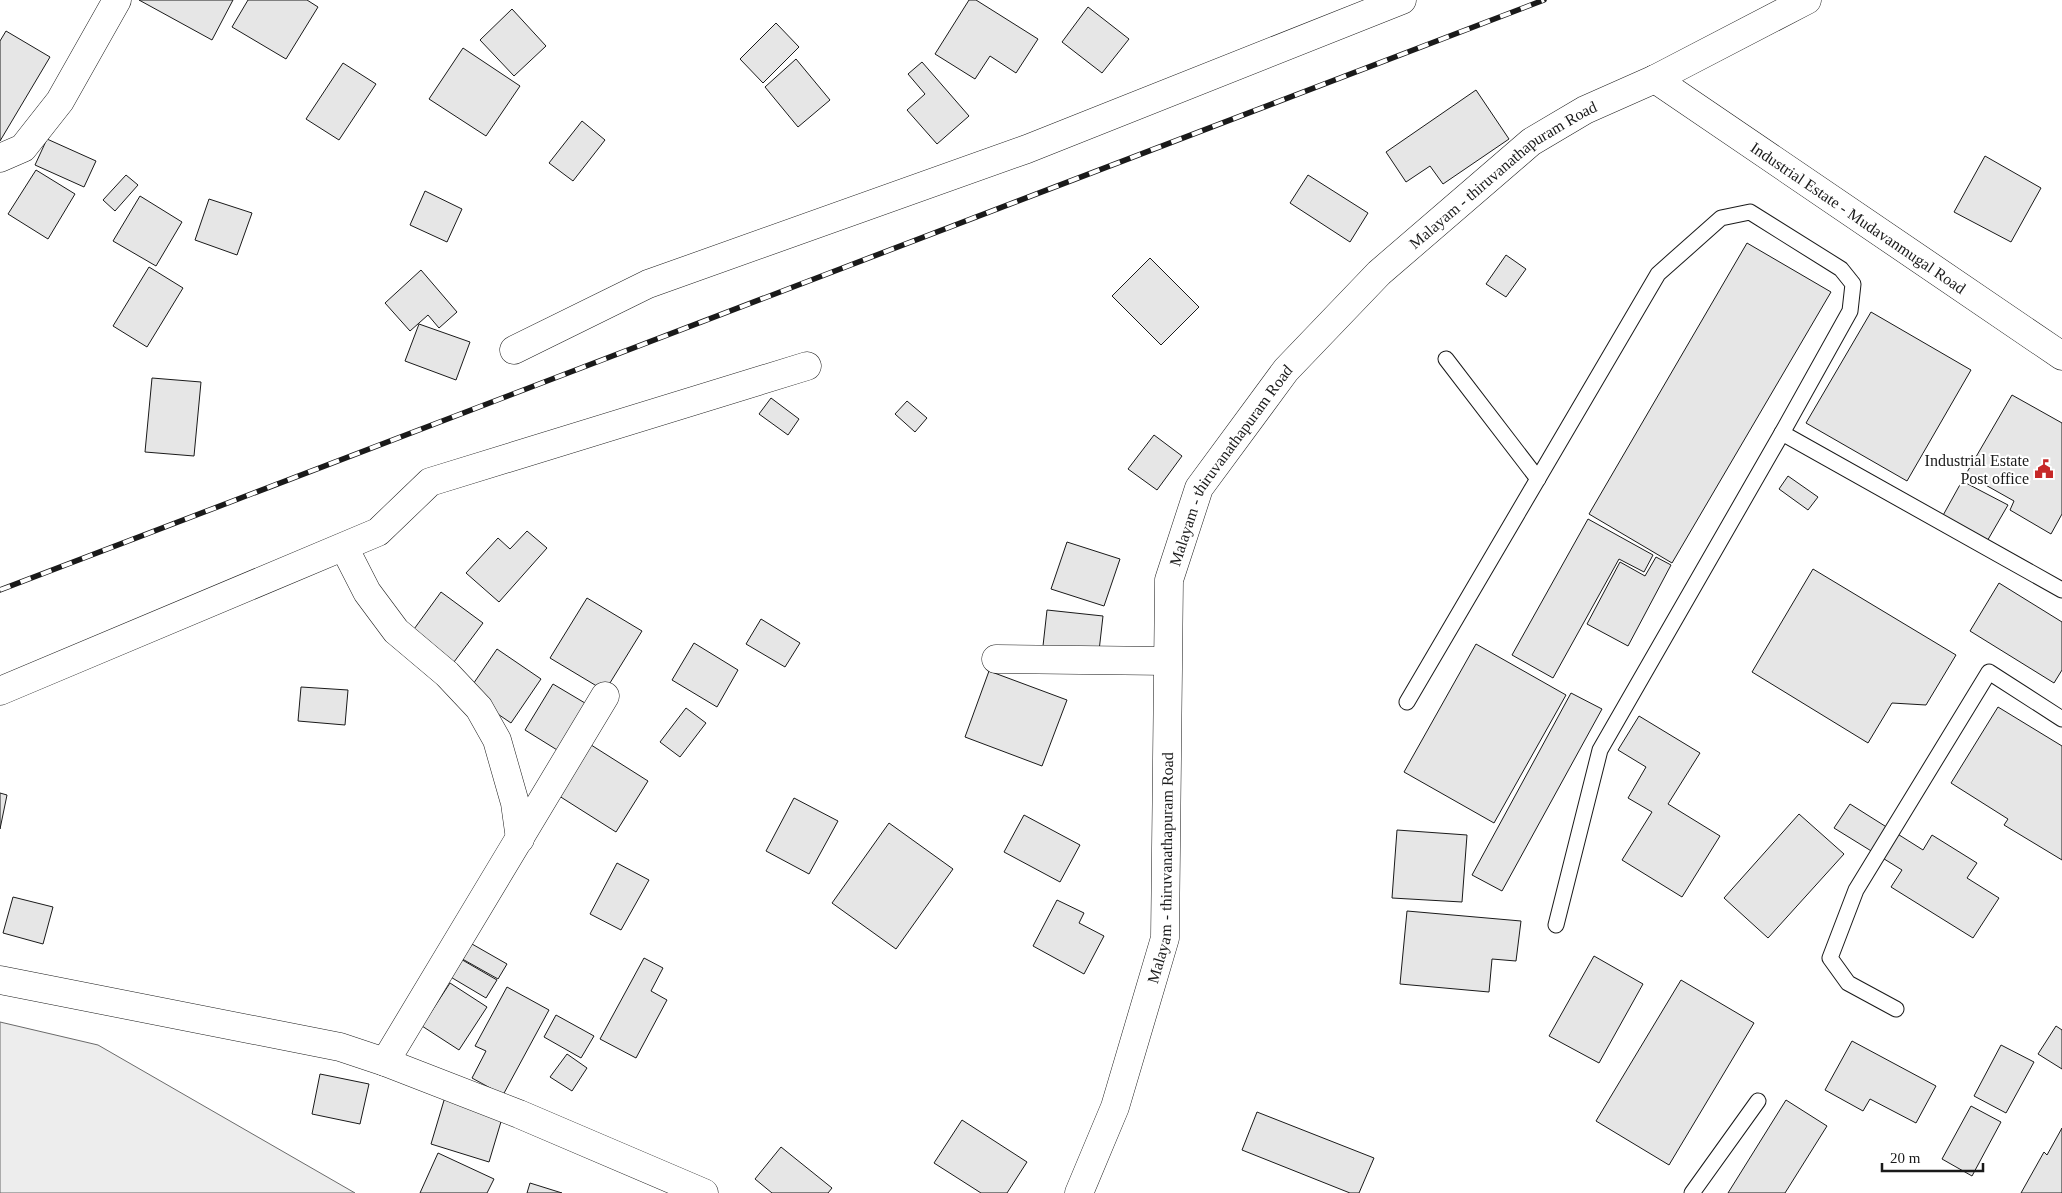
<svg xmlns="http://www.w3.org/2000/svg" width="2062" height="1193" font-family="'Times New Roman',serif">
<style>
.built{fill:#ededed;stroke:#6a6a6a}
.building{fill:#e6e6e6;stroke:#1a1a1a}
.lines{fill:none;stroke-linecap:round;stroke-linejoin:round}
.service-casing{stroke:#1a1a1a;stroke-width:17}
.minor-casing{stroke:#1a1a1a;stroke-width:29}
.tertiary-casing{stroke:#1a1a1a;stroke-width:29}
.secondary-casing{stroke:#1a1a1a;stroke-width:29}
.service{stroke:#fff;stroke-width:15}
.minor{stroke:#fff;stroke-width:28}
.tertiary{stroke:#fff;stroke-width:28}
.secondary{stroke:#fff;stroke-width:28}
.rail-casing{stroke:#1a1a1a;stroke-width:5.5}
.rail{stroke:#fff;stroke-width:4;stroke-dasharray:11;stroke-linecap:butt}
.labels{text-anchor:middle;stroke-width:4;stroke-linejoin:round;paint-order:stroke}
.street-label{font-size:16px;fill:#1a1a1a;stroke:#fff}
.poi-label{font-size:16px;fill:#1a1a1a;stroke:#fff;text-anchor:end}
</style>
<rect width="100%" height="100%" fill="#fff"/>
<path class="built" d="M0,1022L98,1045L355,1193H0Z"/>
<g class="building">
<path d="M139,0H233L212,40Z"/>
<path d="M248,0H307L318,7L286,59L232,27Z"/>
<path d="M969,0H976L1038,39L1016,73L990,56L975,79L935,54Z"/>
<path d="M1088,7L1129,39L1102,73L1062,42Z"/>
<path d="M512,9L546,46L514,76L480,40Z"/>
<path d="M776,23L799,47L763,83L740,59Z"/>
<path d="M6,31L50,57L0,141V41Z"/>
<path d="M463,48L520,86L486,136L429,99Z"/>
<path d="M796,59L830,100L798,127L765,87Z"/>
<path d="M922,62L969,116L937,144L907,110L925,94L908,74Z"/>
<path d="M343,63L376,84L339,140L306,119Z"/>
<path d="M1476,90L1509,139L1443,184L1430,166L1406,182L1386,152Z"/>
<path d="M582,121L605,140L573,181L549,163Z"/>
<path d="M47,139L96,161L84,187L35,165Z"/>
<path d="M1985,156L2041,188L2011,242L1954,212Z"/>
<path d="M36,170L75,194L48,239L8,214Z"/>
<path d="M126,175L138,185L115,211L103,200Z"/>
<path d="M1308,175L1368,213L1350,242L1290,203Z"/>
<path d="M425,191L462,209L447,242L410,225Z"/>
<path d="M140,196L182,222L156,266L113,241Z"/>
<path d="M209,199L252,213L237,255L195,240Z"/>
<path d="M1747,243L1831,292L1672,563L1589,514Z"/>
<path d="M1506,255L1526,269L1506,297L1486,284Z"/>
<path d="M1150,258L1199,307L1161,345L1112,296Z"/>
<path d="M149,267L183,288L147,347L113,326Z"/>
<path d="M421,270L457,312L439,328L428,315L410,331L385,303Z"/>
<path d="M1871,312L1971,370L1907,481L1806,423Z"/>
<path d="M419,324L470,342L456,380L405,361Z"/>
<path d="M152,378L201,382L194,456L145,452Z"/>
<path d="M2012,395L2062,423V514L2051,534L2010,510L2014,501L1966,474Z"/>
<path d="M771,398L799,419L788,435L759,414Z"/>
<path d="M907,401L927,418L915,432L895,414Z"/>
<path d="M1154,435L1182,456L1157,490L1128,469Z"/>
<path d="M1788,476L1818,497L1808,510L1779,489Z"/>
<path d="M1962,481L2008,505L1986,543L1941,519Z"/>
<path d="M1588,519L1653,555L1644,572L1619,559L1553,678L1512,655Z"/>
<path d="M527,531L547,548L499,602L466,573L498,538L510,549Z"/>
<path d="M1067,542L1120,559L1104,606L1051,589Z"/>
<path d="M1656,557L1671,565L1628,646L1587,624L1620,562L1645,576Z"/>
<path d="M1813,569L1956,655L1926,705L1892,703L1868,743L1752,672Z"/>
<path d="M1999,583L2062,622V670L2054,683L1970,631Z"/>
<path d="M441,592L483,623L451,666L409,636Z"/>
<path d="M587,598L642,631L605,691L550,658Z"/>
<path d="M1047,610L1103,616L1099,651L1043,646Z"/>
<path d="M761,619L800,643L785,667L746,644Z"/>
<path d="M694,643L738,670L717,707L672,680Z"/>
<path d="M1476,644L1566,695L1494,823L1404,772Z"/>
<path d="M497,649L541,679L511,723L467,693Z"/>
<path d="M989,671L1067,700L1042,766L965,737Z"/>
<path d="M553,684L590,706L562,753L525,730Z"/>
<path d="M301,687L348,690L345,725L298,721Z"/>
<path d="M1571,693L1602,709L1502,891L1472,875Z"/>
<path d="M1998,707L2062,746V860L2004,825L2008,819L1951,783Z"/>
<path d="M686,708L706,723L680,757L660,742Z"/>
<path d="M1639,716L1700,753L1668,804L1720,836L1682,897L1622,860L1652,812L1628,798L1646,767L1618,750Z"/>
<path d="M588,743L648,781L616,832L556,794Z"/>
<path d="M0,793L7,795L0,829Z"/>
<path d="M794,798L838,821L809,874L766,851Z"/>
<path d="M1850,804L1923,850L1932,835L1977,863L1967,878L1999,898L1973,938L1891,887L1902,870L1834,828Z"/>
<path d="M1799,814L1844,854L1768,938L1724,898Z"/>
<path d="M1024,815L1080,845L1060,882L1004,852Z"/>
<path d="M889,823L953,869L896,949L832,903Z"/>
<path d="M1397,830L1467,835L1462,902L1392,898Z"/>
<path d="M617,863L649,880L621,930L590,914Z"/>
<path d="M13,897L53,907L43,944L3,933Z"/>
<path d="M1057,900L1084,913L1079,923L1104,936L1084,974L1033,946Z"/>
<path d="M1407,911L1521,921L1516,961L1492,959L1489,992L1400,984Z"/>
<path d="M465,940L507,964L498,979L457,956Z"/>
<path d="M1594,956L1643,984L1599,1063L1549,1036Z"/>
<path d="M459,958L497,980L486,998L449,976Z"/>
<path d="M644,958L663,968L651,991L667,1000L636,1058L600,1039Z"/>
<path d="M1681,980L1754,1023L1669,1165L1596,1121Z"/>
<path d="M450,983L487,1007L459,1050L422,1026Z"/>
<path d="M507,987L549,1010L503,1095L472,1078L486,1051L475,1046Z"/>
<path d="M556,1015L594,1036L581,1058L544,1037Z"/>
<path d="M2056,1026L2062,1030V1069L2038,1054Z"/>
<path d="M1852,1041L1936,1086L1916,1123L1870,1099L1863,1111L1825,1090Z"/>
<path d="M2001,1045L2034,1062L2006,1113L1974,1096Z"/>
<path d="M567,1054L587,1068L572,1091L550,1077Z"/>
<path d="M320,1074L369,1084L360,1124L312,1114Z"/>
<path d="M445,1097L503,1115L489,1162L431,1144Z"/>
<path d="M1786,1100L1827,1126L1785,1193H1728Z"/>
<path d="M1971,1106L2001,1122L1972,1176L1942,1159Z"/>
<path d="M1257,1112L1374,1158L1359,1193H1350L1242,1150Z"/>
<path d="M962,1120L1027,1162L1007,1193H981L934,1163Z"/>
<path d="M2062,1128V1193H2021L2044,1152L2047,1155Z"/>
<path d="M781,1147L832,1188L828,1193H772L755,1179Z"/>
<path d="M438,1153L494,1179L487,1193H420Z"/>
<path d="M530,1183L562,1193H527Z"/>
</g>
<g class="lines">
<g class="service-casing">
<g id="service">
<path d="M1446,359L1538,479"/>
<path d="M1782,433L2062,590"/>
<path d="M1407,702L1658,274L1721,218L1750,212L1841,269L1853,284L1850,311L1782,433L1600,750L1556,925"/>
<path d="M1896,1009L1848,983L1830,958L1856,890L1989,672L2062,719"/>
<path d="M1692,1193L1758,1101"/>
</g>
</g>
<g class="minor-casing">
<g id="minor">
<path d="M0,158L23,148L60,101L117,0"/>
<path d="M514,350L648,284L1027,149L1402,0"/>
<path d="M344,547L367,592L396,631L447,674L479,708L497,740L515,803L520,839"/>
<path d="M996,659L1167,661"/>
<path d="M0,691L378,532L430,482L807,366"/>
<path d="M0,980L340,1047L385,1062L519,1114L704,1193"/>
<path d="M385,1062L605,696"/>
</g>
</g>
<g class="tertiary-casing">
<g id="tertiary">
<path id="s1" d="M1655,79L2062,356"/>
</g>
</g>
<g class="secondary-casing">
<g id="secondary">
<path id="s2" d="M1079,1193L1115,1107L1165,938L1169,580L1199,488L1286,370L1379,273L1531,142L1585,110L1655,79L1807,0"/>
</g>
</g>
<use href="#service" class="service"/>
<use href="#minor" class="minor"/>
<use href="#tertiary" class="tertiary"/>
<use href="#secondary" class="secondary"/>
<g class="rail-casing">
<path id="rail" d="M0,590L1544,0"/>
</g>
<use href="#rail" class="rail"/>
</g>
<defs>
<g id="civic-bare" transform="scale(1.5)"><path d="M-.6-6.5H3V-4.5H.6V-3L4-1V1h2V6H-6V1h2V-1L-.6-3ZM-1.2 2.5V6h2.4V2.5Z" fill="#c62828" stroke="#fff" stroke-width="2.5" paint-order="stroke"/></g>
</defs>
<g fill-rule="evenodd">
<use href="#civic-bare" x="2044" y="469"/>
</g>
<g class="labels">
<g class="street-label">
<text dy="6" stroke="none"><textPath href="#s2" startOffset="1164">Malayam - thiruvanathapuram Road</textPath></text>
<text dy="6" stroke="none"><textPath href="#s1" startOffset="246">Industrial Estate - Mudavanmugal Road</textPath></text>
<text dy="6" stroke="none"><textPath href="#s2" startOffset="759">Malayam - thiruvanathapuram Road</textPath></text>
<text dy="6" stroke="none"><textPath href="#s2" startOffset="339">Malayam - thiruvanathapuram Road</textPath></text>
</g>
<g class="poi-label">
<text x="2029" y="466">Industrial Estate<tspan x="2029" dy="18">Post office</tspan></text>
</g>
</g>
<path d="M1882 1163v8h101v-8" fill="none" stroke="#1a1a1a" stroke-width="2.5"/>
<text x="1890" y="1163" font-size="15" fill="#1a1a1a" stroke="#ffffff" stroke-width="4" paint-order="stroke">20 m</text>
</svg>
